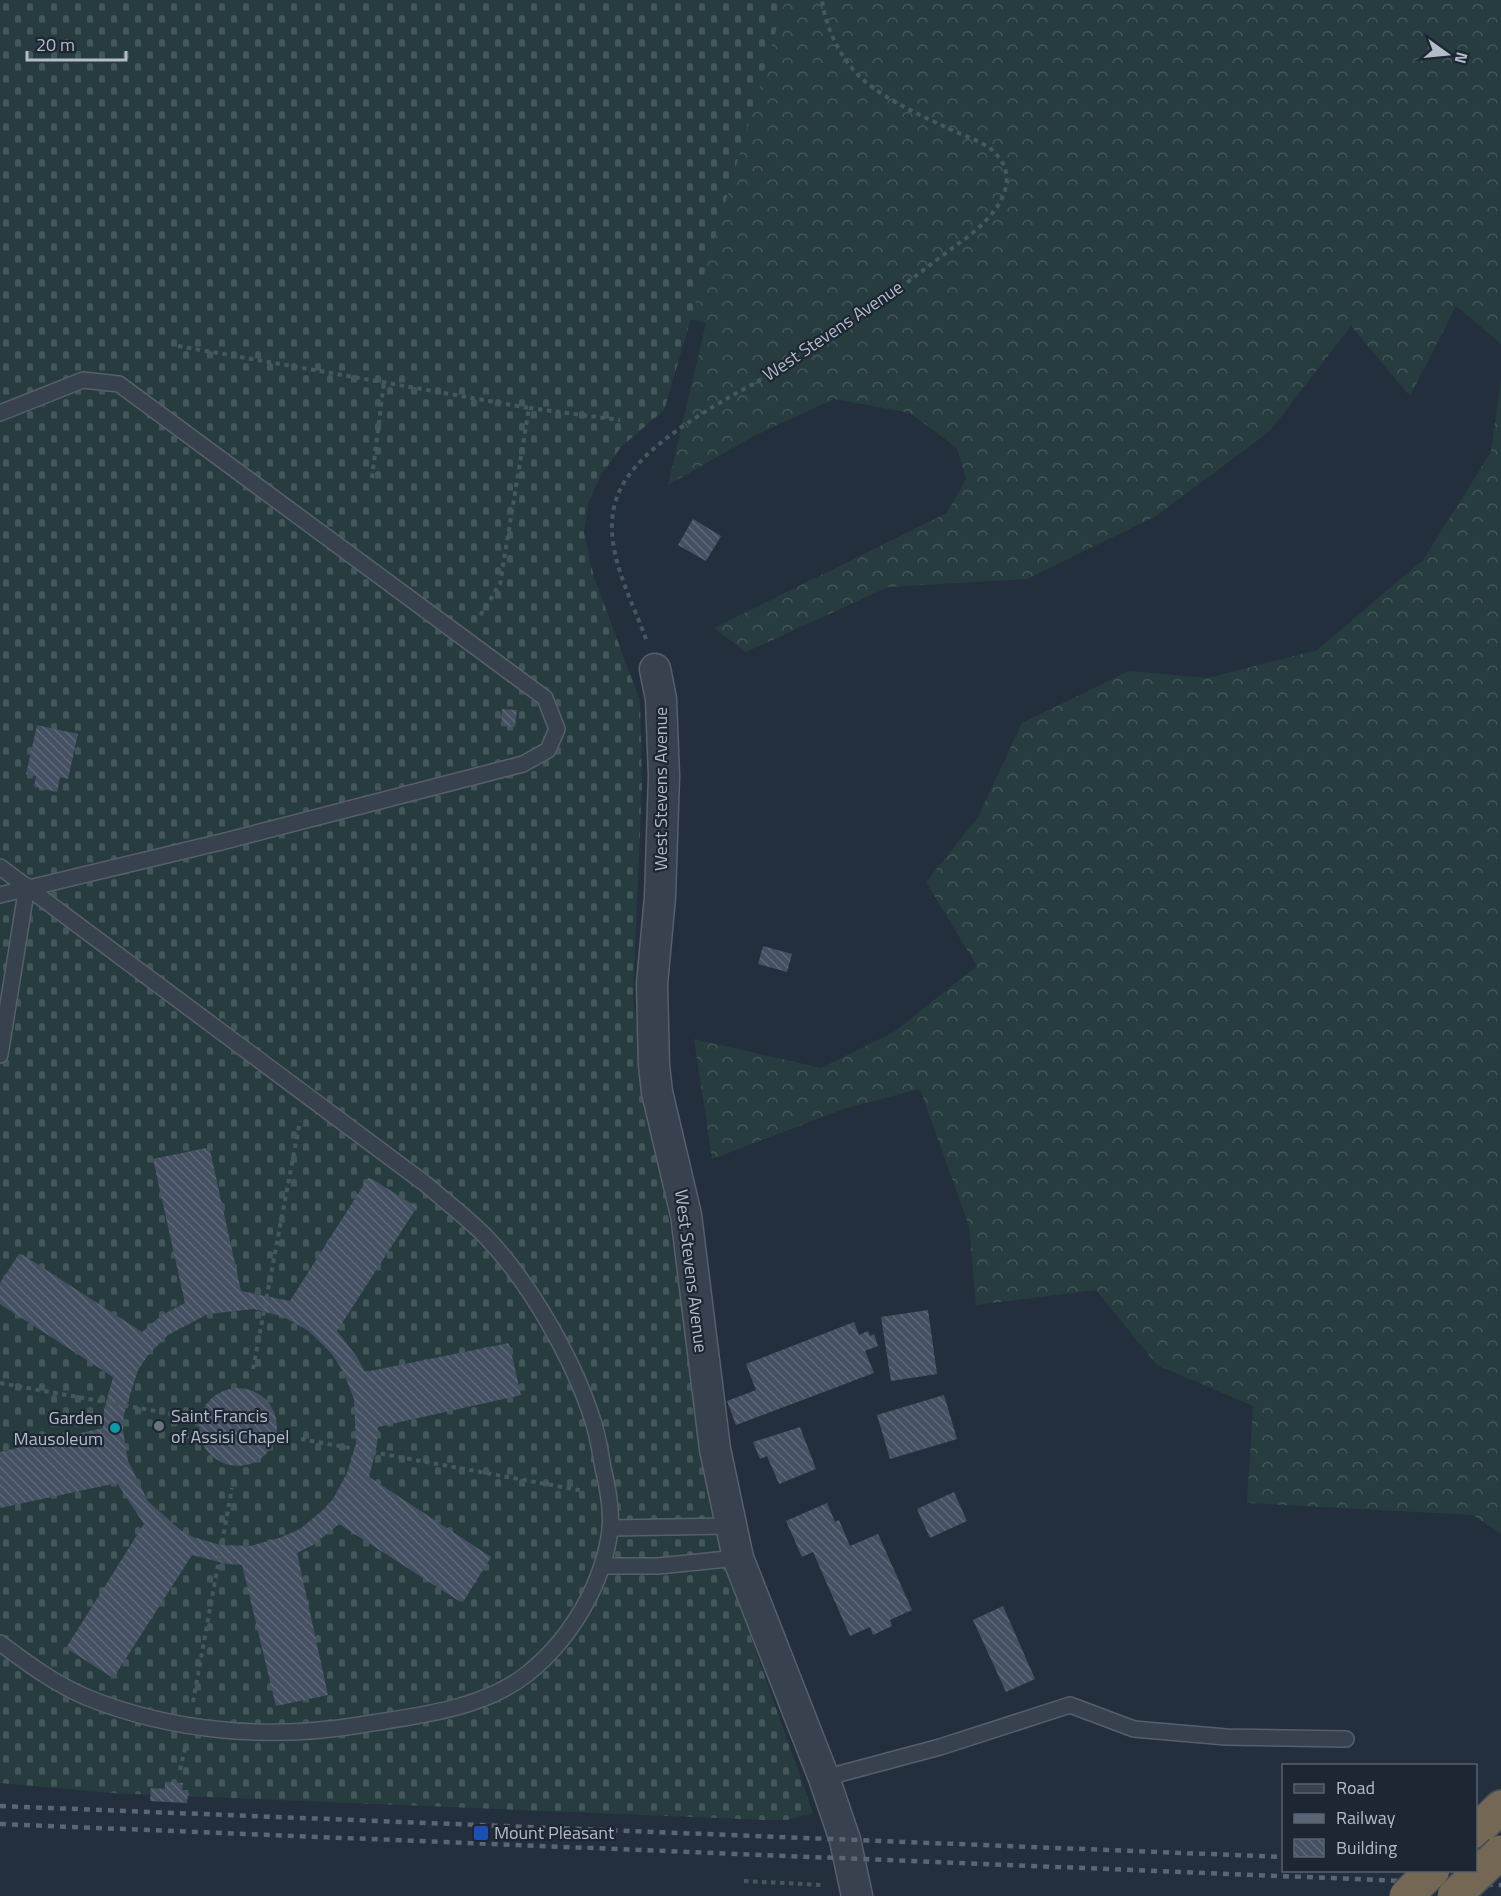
<svg xmlns="http://www.w3.org/2000/svg" width="1501" height="1896" font-family="'Titillium Web',sans-serif">
<style>
.forest{fill:url(#forest-crowns)}
.cemetery{fill:url(#cemetery-stones)}
.building{fill:url(#building-back-hatch);fill-rule:evenodd}
.lines{fill:none;stroke-linecap:round;stroke-linejoin:round}
.lane-casing{stroke:#565f6c;stroke-width:18}
.street-casing{stroke:#565f6c;stroke-width:33}
.highway-casing{stroke:#434c59;stroke-width:36}
.path{stroke:#44595c;stroke-width:4;stroke-dasharray:4.5 4.5;stroke-linecap:butt}
.lane{stroke:#38414e;stroke-width:15}
.street{stroke:#38414e;stroke-width:30}
.highway{stroke:#746855;stroke-width:33}
.rail{stroke:#5a6575;stroke-width:4.5;stroke-dasharray:6 6;stroke-linecap:butt}
.highway-bridge-casing{stroke:#434c59;stroke-width:36;stroke-linecap:butt}
.highway-bridge{stroke:#746855;stroke-width:33}
.worship-dot{fill:#6b7280;stroke:#1d2633;stroke-width:2}
.culture-dot{fill:#0f9aa8;stroke:#1d2633;stroke-width:2}
.transit-dot{fill:#1a4fb4;stroke:#1d2633;stroke-width:2}
.labels{text-anchor:middle;stroke-width:4.5;stroke-linejoin:round;paint-order:stroke}
.street-label{font-size:18px;fill:#b4bcc9;stroke:#1d2633}
.poi-label{font-size:18px;fill:#b4bcc9;stroke:#1d2633;text-anchor:start}
</style>
<defs>
<pattern id="forest-crowns" width="20" height="18" patternUnits="userSpaceOnUse" patternTransform="scale(1.5)"><rect width="20" height="18" fill="#263c3f"/><path d="M2 6a3 3 0 1 1 6 0M12 15a3 3 0 1 1 6 0" fill="none" stroke="#435659"/></pattern>
<pattern id="cemetery-stones" width="16" height="16" patternUnits="userSpaceOnUse" patternTransform="scale(1.5)"><rect width="16" height="16" fill="#263c3f"/><path d="M2 7V4a2 2 0 0 1 4 0v3zM10 15v-3a2 2 0 0 1 4 0v3z" fill="#435659"/></pattern>
<pattern id="building-back-hatch" width="6" height="6" patternUnits="userSpaceOnUse" patternTransform="scale(1.5)"><rect width="6" height="6" fill="#455162"/><path d="M-1 5l2 2M0 0l6 6M5-1l2 2" fill="none" stroke="#5d6877"/></pattern>
</defs>
<rect width="100%" height="100%" fill="#242f3e"/>
<g class="forest">
<path d="M0,0H1501V344L1456,306L1410,396L1351,326L1270,431L1156,516L1027,579L888,587L746,652L714,628L947,513L966,479L957,448L910,413L834,399L752,437L668,485L706,323L616,300Z"/>
<path d="M1501,378V1534L1473,1515L1247,1503L1253,1406L1157,1365L1096,1290L976,1305L969,1226L920,1089L846,1108L712,1159L694,1039L821,1068L894,1032L977,966L926,882L978,817L1022,723L1129,671L1207,678L1317,650L1423,560L1491,452Z"/>
</g>
<path class="cemetery" d="M0,0H785L664,410L621,447L601,475L588,504L584,533L594,577L640,701L642,784L633,1000L650,1117L666,1199L708,1494L735,1592L813,1813L787,1820H764L110,1793L0,1783Z"/>
<g class="building">
<path d="M693,519L721,536L706,561L678,545Z"/>
<path d="M502,709L517,710L515,727L501,726Z"/>
<path d="M37,725L78,734L68,779L60,777L57,792L34,787L36,776L26,774Z"/>
<path d="M763,946L792,954L787,972L758,964Z"/>
<path d="M206,1148L207,1151L210,1150L241,1291L290,1301L368,1178L372,1179L417,1207L337,1331L357,1357L365,1372L509,1343L521,1395L378,1427L377,1445L369,1477L491,1557L463,1602L459,1601L339,1524L313,1545L297,1553L328,1695L276,1706L242,1565L227,1564L192,1555L114,1677L110,1676L66,1648L144,1524L117,1483L0,1508V1452L103,1428L104,1410L113,1377L0,1304V1283L19,1254L23,1255L142,1332L162,1315L185,1303L153,1159ZM254,1309L284,1317L309,1331L331,1353L343,1371L354,1399L356,1444L347,1473L333,1499L323,1510L300,1529L279,1538L250,1546L220,1545L193,1537L180,1530L148,1501L128,1461L123,1430L124,1414L138,1370L148,1355L168,1335L208,1314Z"/>
<path d="M928,1310L937,1374L891,1381L881,1317Z"/>
<path d="M854,1322L859,1335L868,1331L870,1336L874,1334L878,1346L865,1351L874,1373L736,1425L727,1401L756,1390L746,1364Z"/>
<circle cx="238" cy="1427" r="39"/>
<path d="M944,1395L957,1439L890,1459L877,1415Z"/>
<path d="M800,1427L816,1469L779,1484L767,1456L760,1459L753,1442Z"/>
<path d="M954,1492L967,1521L930,1538L917,1509Z"/>
<path d="M827,1503L835,1522L839,1520L850,1546L878,1534L912,1610L890,1620L892,1626L873,1635L870,1627L850,1636L813,1552L802,1557L786,1521Z"/>
<path d="M1003,1606L1035,1679L1006,1692L973,1620Z"/>
<path d="M165,1782L183,1783L182,1790H188L187,1803L150,1801L151,1788L165,1789Z"/>
</g>
<g class="lines">
<g class="lane-casing">
<g id="lane">
<path d="M0,413L83,380L119,384L545,698L557,729L548,750L523,764L225,841L0,895"/>
<path d="M0,867L427,1185C447,1203 469,1219 487,1238C530,1283 573,1359 592,1418C598,1434 600,1452 603,1468C608,1488 612,1509 610,1530C603,1585 570,1640 527,1674C482,1710 414,1716 360,1725C269,1740 172,1732 86,1697C55,1684 27,1663 0,1643"/>
<path d="M0,1055L27,886"/>
<path d="M610,1528L730,1526"/>
<path d="M603,1566H658L738,1558"/>
<path d="M824,1778L940,1747L1070,1705L1134,1729L1226,1737L1346,1739"/>
</g>
</g>
<g class="street-casing">
<path id="street" d="M655,669L661,699L664,776L660,897L652,984L654,1065L657,1092L686,1215L715,1449L738,1558L824,1778L845,1840L857,1896"/>
</g>
<g class="highway-casing">
<path id="highway" d="M1476,1831L1501,1807"/>
</g>
<g class="path">
<path d="M178,346L529,408L500,584L478,619"/>
<path d="M529,408L620,420"/>
<path d="M372,478L384,382"/>
<path d="M646,639C631,597 601,546 616,500C634,442 735,396 784,366C805,354 825,340 845,327C888,298 928,266 970,235C993,217 1023,183 996,154C986,142 966,137 952,130C924,117 892,103 867,83C843,64 826,30 822,0"/>
<path d="M253,1369L300,1121"/>
<path d="M0,1383L183,1416"/>
<path d="M301,1439L584,1491"/>
<path d="M193,1702L232,1488"/>
<path d="M180,1770L185,1748"/>
<path d="M744,1881L822,1885"/>
</g>
<use href="#lane" class="lane"/>
<use href="#street" class="street"/>
<use href="#highway" class="highway"/>
<g class="rail">
<path d="M0,1806L1284,1857"/>
<path d="M0,1824L1501,1885"/>
<path d="M1476,1865L1501,1866"/>
</g>
<g class="highway-bridge-casing">
<g id="highway-bridge">
<path d="M1406,1896L1433,1870"/>
<path d="M1454,1896L1501,1852"/>
</g>
</g>
<use href="#highway-bridge" class="highway-bridge"/>
</g>
<circle class="worship-dot" cx="159" cy="1426" r="6"/>
<circle class="culture-dot" cx="115" cy="1428" r="6"/>
<rect class="transit-dot" x="473" y="1825" width="16" height="16" rx="3"/>
<g class="labels">
<g class="street-label">
<text transform="translate(833 331) rotate(-34)" y="6">West Stevens Avenue</text>
<text transform="translate(661 789) rotate(-90)" y="6">West Stevens Avenue</text>
<text transform="translate(691 1271) rotate(83)" y="6">West Stevens Avenue</text>
</g>
<g class="poi-label">
<text x="171" y="1422">Saint Francis<tspan x="171" dy="21">of Assisi Chapel</tspan></text>
<text x="103" y="1424" text-anchor="end">Garden<tspan x="103" dy="21">Mausoleum</tspan></text>
<text x="494" y="1839">Mount Pleasant</text>
</g>
</g>
<rect x="1282" y="1764" width="195" height="108" fill="#1d2633" stroke="#59626f" stroke-width="1.5"/>
<rect x="1294" y="1784" width="30" height="9" fill="#38414e" stroke="#59626f" stroke-width="1.5"/>
<text x="1336" y="1794" font-size="18" fill="#b4bcc9">Road</text>
<rect x="1294" y="1814" width="30" height="9" fill="#5a6575" stroke="#59626f" stroke-width="1.5"/>
<text x="1336" y="1824" font-size="18" fill="#b4bcc9">Railway</text>
<rect x="1294" y="1839" width="30" height="18" fill="url(#building-back-hatch)" stroke="#59626f" stroke-width="1.5"/>
<text x="1336" y="1854" font-size="18" fill="#b4bcc9">Building</text>
<g transform="translate(1447 54) rotate(105)" stroke="#1d2633" stroke-width="4.5" paint-order="stroke">
<path d="M0-4.5L10 22L0 15L-10 22Z" fill="#b4bcc9"/>
<text y="-9" font-size="16" font-weight="bold" text-anchor="middle" fill="#b4bcc9">N</text>
</g>
<path d="M27 51v9h99v-9" fill="none" stroke="#b4bcc9" stroke-width="3"/>
<text x="36" y="51" font-size="18" fill="#b4bcc9" stroke="#1d2633" stroke-width="4.5" paint-order="stroke">20 m</text>
</svg>
